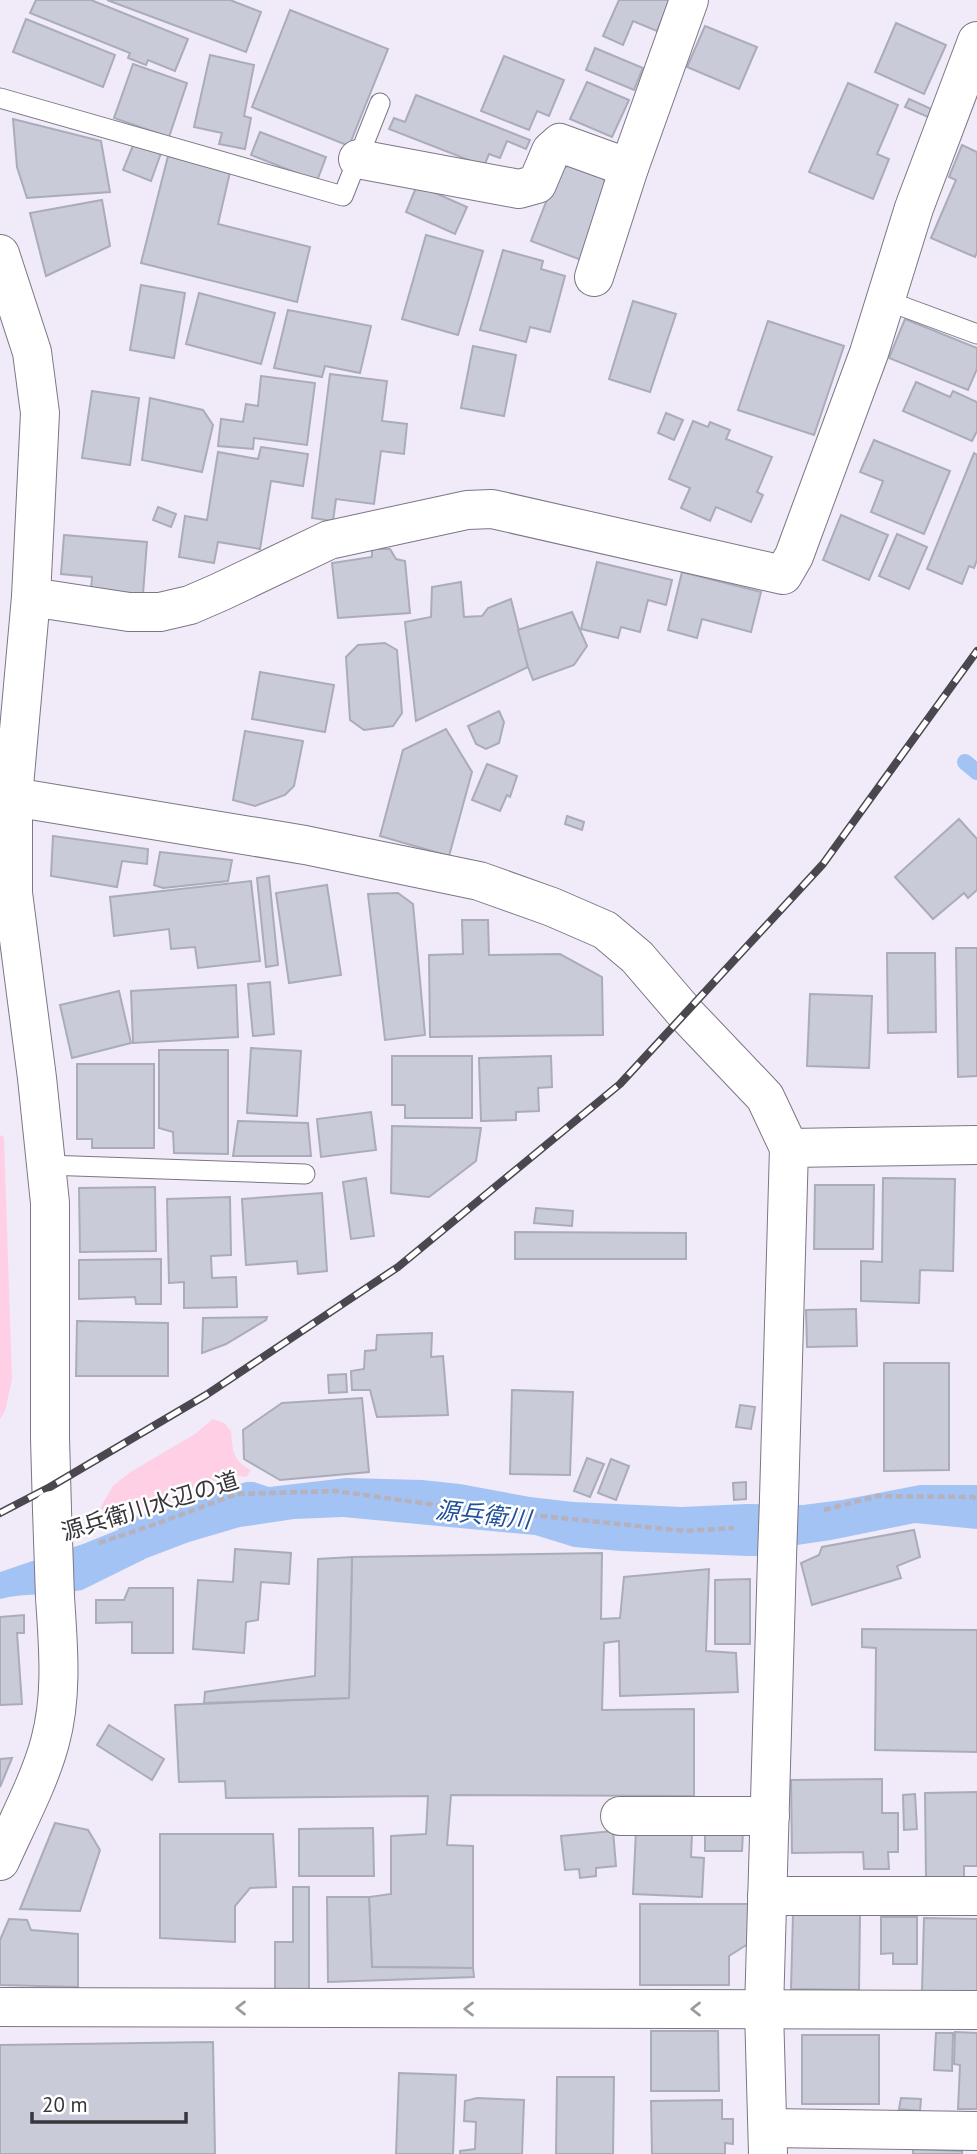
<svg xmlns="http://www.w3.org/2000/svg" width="977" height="2154" font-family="'PT Sans','Noto Sans JP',sans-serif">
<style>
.green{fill:#ffd0e5}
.water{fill:#a2c3f4}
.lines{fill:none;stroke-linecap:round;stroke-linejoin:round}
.stream{stroke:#a2c3f4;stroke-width:16}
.building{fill:#c9cbd9;stroke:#aaacba;stroke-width:2}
.service-casing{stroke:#7c7784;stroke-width:21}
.minor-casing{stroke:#7c7784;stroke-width:40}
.path{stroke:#b6b1bd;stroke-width:4.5;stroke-dasharray:7 3.5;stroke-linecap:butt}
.service{stroke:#fff;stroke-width:19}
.minor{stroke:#fff;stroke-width:38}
.rail-casing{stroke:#4a484e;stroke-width:8}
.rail{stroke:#fff;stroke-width:5;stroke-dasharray:16;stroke-linecap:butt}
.minor-bridge-casing{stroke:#7c7784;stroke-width:40;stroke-linecap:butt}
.minor-bridge{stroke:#fff;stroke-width:38}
.oneway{stroke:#9c9a9d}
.labels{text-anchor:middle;stroke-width:5;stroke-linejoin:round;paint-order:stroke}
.street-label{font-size:23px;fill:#38363b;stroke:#fff}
.water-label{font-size:24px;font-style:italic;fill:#205299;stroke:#fff}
</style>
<rect width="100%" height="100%" fill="#f0eaf9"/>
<g class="green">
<path d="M0,1135L4,1137L12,1379L5,1411L0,1419Z"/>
<path d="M213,1419L224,1423L231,1431C233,1451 232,1460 251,1470L246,1477L235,1475L172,1501L152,1504L118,1515L107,1521L102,1519L99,1510L113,1486L129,1473L195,1434Z"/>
</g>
<path class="water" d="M346,1478L422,1480L460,1484L530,1497L573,1502L682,1507L747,1504L803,1505L842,1500L920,1485H977V1529L915,1523L831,1540L797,1545L758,1556H748L621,1551L574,1547L535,1535L343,1517L294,1519L240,1527L189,1542L147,1558L82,1590C55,1596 27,1592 0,1599V1572L83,1544L118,1530L122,1521L246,1482H254L269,1487Z"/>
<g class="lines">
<path class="stream" d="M965,762L977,772"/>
</g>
<g class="building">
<path d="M36,0H91L188,39L175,71L148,60L146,65L128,58L130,53L30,13Z"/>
<path d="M107,0H230L261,12L246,52Z"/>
<path d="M619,0H670L657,31L633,21L623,45L603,36Z"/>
<path d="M290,10L388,49L349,146L252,107Z"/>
<path d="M26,19L115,55L103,87L13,52Z"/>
<path d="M896,23L946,45L924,94L875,72Z"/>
<path d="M705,26L757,47L739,89L687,67Z"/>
<path d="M595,48L643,68L634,90L586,70Z"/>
<path d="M210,55L254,65L244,116L251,118L245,149L219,144L222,133L194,127Z"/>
<path d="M504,56L564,80L549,116L537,111L529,130L481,111Z"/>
<path d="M133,64L187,83L169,137L114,118Z"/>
<path d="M587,82L629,100L612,137L570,119Z"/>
<path d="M848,83L898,105L877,154L889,159L873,199L809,172Z"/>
<path d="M416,95L530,140L526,149L507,141L500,158L489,154L484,166L389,129L394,118L405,122Z"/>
<path d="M909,99L938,112L935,120L905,107Z"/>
<path d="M13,119L101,141L110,192L27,198L17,167Z"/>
<path d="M260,132L326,157L317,181L251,155Z"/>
<path d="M134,143L161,153L151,181L123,170Z"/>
<path d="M962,145L977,152V252L975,257L931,238L956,180L949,177Z"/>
<path d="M168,156L230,172L218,224L310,247L297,302L141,263Z"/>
<path d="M572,164L603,176L609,196L584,261L531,241L558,171Z"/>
<path d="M417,185L467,207L455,234L406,212Z"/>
<path d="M102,200L110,246L46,276L30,213Z"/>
<path d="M426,235L483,251L458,335L402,319Z"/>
<path d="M503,250L543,261L541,269L565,276L550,332L530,327L526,342L480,330Z"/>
<path d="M141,285L185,293L174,358L130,350Z"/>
<path d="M199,293L275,313L261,364L186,344Z"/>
<path d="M633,301L676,314L650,392L609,379Z"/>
<path d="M288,310L371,326L360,373L325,366L322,377L274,368Z"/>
<path d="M905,319L977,348V369L968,390L889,358Z"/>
<path d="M768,321L844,346L814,435L738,410Z"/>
<path d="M473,346L516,355L504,416L461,408Z"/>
<path d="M330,374L387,381L382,421L407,424L404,454L381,451L374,504L336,499L333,521L312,518Z"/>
<path d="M261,376L315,383L307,445L254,438L253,449L218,446L221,419L243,422L246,404L258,406Z"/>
<path d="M916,382L950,397L953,391L977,402V431L972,441L903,411Z"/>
<path d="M92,391L139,398L130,465L82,458Z"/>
<path d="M150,398L203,410L213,425L202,472L142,460Z"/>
<path d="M666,413L683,420L674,440L658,433Z"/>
<path d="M693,421L708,427L710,422L730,430L726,439L772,457L757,492L763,495L751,522L716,507L710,521L681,508L690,488L669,479Z"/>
<path d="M874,440L950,471L924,534L871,512L883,481L860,472Z"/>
<path d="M261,447L308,454L303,486L271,481L260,549L218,542L214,563L179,557L185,516L207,520L218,452L258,459Z"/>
<path d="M974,453L977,455V560L974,568L969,566L962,584L927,569Z"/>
<path d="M158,507L176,514L171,527L153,520Z"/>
<path d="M841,515L888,535L869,580L823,560Z"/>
<path d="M897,534L927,547L909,589L879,576Z"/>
<path d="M64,535L147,542L143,594L91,590L92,577L61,574Z"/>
<path d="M372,549H390L396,559L405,561L410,613L338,618L332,563L372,557Z"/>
<path d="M597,562L672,580L666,605L648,600L640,632L621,627L618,638L581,629Z"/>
<path d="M682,572L761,592L751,632L702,619L697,638L668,630Z"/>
<path d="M461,582L464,617L482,616L488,608L511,599L528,667L416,721L405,622L431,617L432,587Z"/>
<path d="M572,612L587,646L574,665L533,680L528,667L518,630Z"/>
<path d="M385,643L397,650L402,713L393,726L364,730L350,720L346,657L358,645Z"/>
<path d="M260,672L334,685L325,732L252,719Z"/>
<path d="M499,711L504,722L499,743L486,749L476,744L468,726Z"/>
<path d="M446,729L472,772L449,856L380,836L403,750Z"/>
<path d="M245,731L303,741L294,786L285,795L255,806L233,800Z"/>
<path d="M487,764L517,776L510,797L507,795L500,811L472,800Z"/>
<path d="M567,816L584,822L582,830L565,824Z"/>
<path d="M959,819L977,839V890L968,898L964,893L933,919L895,877Z"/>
<path d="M53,836L148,849L147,864L122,861L117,887L51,876Z"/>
<path d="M160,852L232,860L228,881L163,888L154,885Z"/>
<path d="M269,876L278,965L266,967L257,878Z"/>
<path d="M251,881L260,961L198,968L195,947L171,949L169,929L114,936L110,897Z"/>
<path d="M327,885L341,975L289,983L276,893Z"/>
<path d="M398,893L413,904L425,1035L385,1040L368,894Z"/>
<path d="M462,920H488L489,955L560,954L602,977L603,1035L430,1037L429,955L463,954Z"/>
<path d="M956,948H977V1076L958,1077Z"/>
<path d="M887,953H935L936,1032L888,1033Z"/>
<path d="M270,982L274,1034L253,1036L248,984Z"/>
<path d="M236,985L238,1037L133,1043L131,991Z"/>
<path d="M119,991L131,1043L72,1058L60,1005Z"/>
<path d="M810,994L872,996L869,1068L807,1066Z"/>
<path d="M251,1048L301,1051L297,1116L247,1113Z"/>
<path d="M159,1050H228V1154L174,1153L173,1132L159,1128Z"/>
<path d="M392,1056H472V1118H405V1105H392Z"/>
<path d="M551,1056L552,1087L538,1088L539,1111L516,1112V1120L481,1121L479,1058Z"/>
<path d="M77,1064H154V1148H92V1139H77Z"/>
<path d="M371,1112L376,1150L321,1157L317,1119Z"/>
<path d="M238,1121L308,1123L311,1156H233Z"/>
<path d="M392,1126L481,1128L476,1161L429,1197L391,1193Z"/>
<path d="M366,1178L374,1236L351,1239L343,1182Z"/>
<path d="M883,1178L955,1179L953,1271L920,1270L919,1303L861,1301V1261L882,1262Z"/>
<path d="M815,1185H874L873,1249H814Z"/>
<path d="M155,1187L156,1251L80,1252L79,1188Z"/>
<path d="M322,1193L327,1271L298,1274L297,1261L246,1265L242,1199Z"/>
<path d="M230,1197L231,1255L211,1256L212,1278L236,1277L237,1307L184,1308V1282L169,1283L167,1199Z"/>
<path d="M536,1208L573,1211L572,1226L534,1223Z"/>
<path d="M515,1232L686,1233V1259H515Z"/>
<path d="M161,1259V1304H136L135,1297L79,1299V1260Z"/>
<path d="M856,1309L857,1346L807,1347L806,1310Z"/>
<path d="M267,1317L266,1320L226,1344L202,1353L203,1318Z"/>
<path d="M77,1321L168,1323V1376H76Z"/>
<path d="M432,1333L431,1357L443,1356L448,1415L377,1417L370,1390H352L351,1371L364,1369L365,1351L376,1350L377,1335Z"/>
<path d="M884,1363H949V1470L884,1471Z"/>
<path d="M346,1374L347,1392L329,1393L328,1375Z"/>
<path d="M512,1390L573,1392L570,1475L510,1474Z"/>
<path d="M362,1398L369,1472L280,1480L244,1459L243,1430L282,1403Z"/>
<path d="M740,1405L755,1407L751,1429L736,1427Z"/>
<path d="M587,1458L604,1464L590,1497L574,1491Z"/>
<path d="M611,1459L629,1466L616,1500L598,1493Z"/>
<path d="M746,1482V1499L734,1500L733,1483Z"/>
<path d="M914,1530L920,1557L897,1566L901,1578L812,1605L801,1563L819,1555L822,1547Z"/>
<path d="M235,1549L291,1553L289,1584L261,1582L258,1620L246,1622L244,1653L193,1649L198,1580L233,1582Z"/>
<path d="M602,1553L601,1619L620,1618L624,1577L709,1569L706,1651L736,1653L738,1692L620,1696L619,1641L604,1643L602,1710L694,1709V1796L451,1795L447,1845L473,1846V1968L372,1967L369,1897L391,1894V1836L426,1834L428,1796L226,1798L225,1781L179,1782L175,1705L349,1698L352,1557Z"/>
<path d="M352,1557L349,1698L204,1703L205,1692L315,1676L318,1559Z"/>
<path d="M750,1579V1644H715V1580Z"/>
<path d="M129,1588H173V1653H132V1622L96,1623V1600H124Z"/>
<path d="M24,1615V1633H17L22,1704L0,1705V1617Z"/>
<path d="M862,1629L977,1630V1752L875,1750L876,1648L862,1647Z"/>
<path d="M109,1725L164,1759L152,1780L97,1745Z"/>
<path d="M12,1758L0,1787V1759Z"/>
<path d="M882,1779V1813H898V1852H888L889,1869H864L863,1852L792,1853L791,1780Z"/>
<path d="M977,1792V1866H964V1877H926L925,1793Z"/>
<path d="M915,1794L917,1829L904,1830L903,1795Z"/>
<path d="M55,1823L88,1830L100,1850L80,1911L20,1909Z"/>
<path d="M373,1828L374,1876H299V1829Z"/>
<path d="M636,1830L692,1833L691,1857L704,1858L702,1897L633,1894Z"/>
<path d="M613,1831L616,1866L596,1868V1876L580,1878L579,1869L565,1870L561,1836Z"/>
<path d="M705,1831L743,1832L742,1851H705Z"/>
<path d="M160,1834H273L276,1887L250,1888L235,1906V1942L160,1938Z"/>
<path d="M293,1887H309V1990H275V1942H293Z"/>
<path d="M327,1897H369L372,1967L473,1968L474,1977L328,1982Z"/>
<path d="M640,1904H751V1942L729,1956V1985H640Z"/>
<path d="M793,1914L860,1915L859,1990L791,1989Z"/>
<path d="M881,1917H917V1964H893V1953L881,1954Z"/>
<path d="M924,1918L977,1919V1993L922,1991Z"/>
<path d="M9,1919L27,1920L31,1930L78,1934V1987L0,1985V1940Z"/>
<path d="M651,2031H718L719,2091H651Z"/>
<path d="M955,2032L977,2033V2109H958L960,2065L954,2064Z"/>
<path d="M936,2033H953L952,2071L934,2070Z"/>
<rect x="802" y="2035" width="77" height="69"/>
<path d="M213,2042L215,2154H0V2045Z"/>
<path d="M399,2073L456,2075L453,2154H396Z"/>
<path d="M557,2077H614L613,2154H556Z"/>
<path d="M477,2098L524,2100L522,2154H460V2151L475,2149L476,2122L464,2121L465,2101Z"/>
<path d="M901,2098L921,2099L920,2111L899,2109Z"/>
<path d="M722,2100V2119H733V2144L725,2143V2154H652L651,2101Z"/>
<path d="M913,2149L962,2151V2154H913Z"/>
</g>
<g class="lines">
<g class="service-casing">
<g id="service">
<path d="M0,98L343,196L380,103"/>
<path d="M885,300L977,334"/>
<path d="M46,1165L305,1174"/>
</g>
</g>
<g class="minor-casing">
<g id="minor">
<path d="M358,159L519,189L537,184L551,151L560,143L629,168"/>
<path d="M0,254L32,352L40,413L31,597L13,797V893L37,1078L50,1203V1438L52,1510"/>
<path d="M594,277L629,168L689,0"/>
<path d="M31,597L129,612H160L190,605L220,592L329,540L467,510L492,509L783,575L794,556L869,353L914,208L977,41"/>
<path d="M13,797L305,845L479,881L552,907L605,930L637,957L686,1014L765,1097L789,1148L779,1499"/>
<path d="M789,1148L977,1145"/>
<path d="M620,1816H770"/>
<path d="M0,1861C16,1825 40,1780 50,1742C63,1694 58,1645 55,1597"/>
<path d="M767,1896H977"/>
<path d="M0,2007L977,2010"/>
<path d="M768,2128L977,2131"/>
<path d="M768,2154L764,2010L777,1557"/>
</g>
</g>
<g class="path">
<path d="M824,1510L877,1496L973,1497L977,1500"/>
<path d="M99,1543L153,1525L237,1494L336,1491L436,1505L686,1531L734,1528"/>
</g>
<use href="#service" class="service"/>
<use href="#minor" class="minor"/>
<g class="rail-casing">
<path id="rail" d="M0,1513L50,1487L206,1395L398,1267L620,1084L823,864L977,651"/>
</g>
<use href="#rail" class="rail"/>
<g class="minor-bridge-casing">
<g id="minor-bridge">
<path d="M52,1510L55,1597"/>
<path d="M777,1557L779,1499"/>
</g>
</g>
<use href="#minor-bridge" class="minor-bridge"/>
</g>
<defs><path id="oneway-chevron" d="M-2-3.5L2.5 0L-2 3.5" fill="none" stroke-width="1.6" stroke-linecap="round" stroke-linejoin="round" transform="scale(1.75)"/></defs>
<g class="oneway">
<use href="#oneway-chevron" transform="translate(241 2008) rotate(-180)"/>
<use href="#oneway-chevron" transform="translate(469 2009) rotate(-180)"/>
<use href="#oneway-chevron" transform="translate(696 2009) rotate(-180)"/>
</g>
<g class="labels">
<g class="street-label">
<text transform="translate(150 1506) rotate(-17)" y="8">源兵衛川水辺の道</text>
</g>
<g class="water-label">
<text transform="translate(483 1515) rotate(6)" y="8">源兵衛川</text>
</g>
</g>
<path d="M32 2112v10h154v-10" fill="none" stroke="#38363b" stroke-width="3.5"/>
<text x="42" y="2112" font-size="21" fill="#38363b" stroke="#ffffff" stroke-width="5" paint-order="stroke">20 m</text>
</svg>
